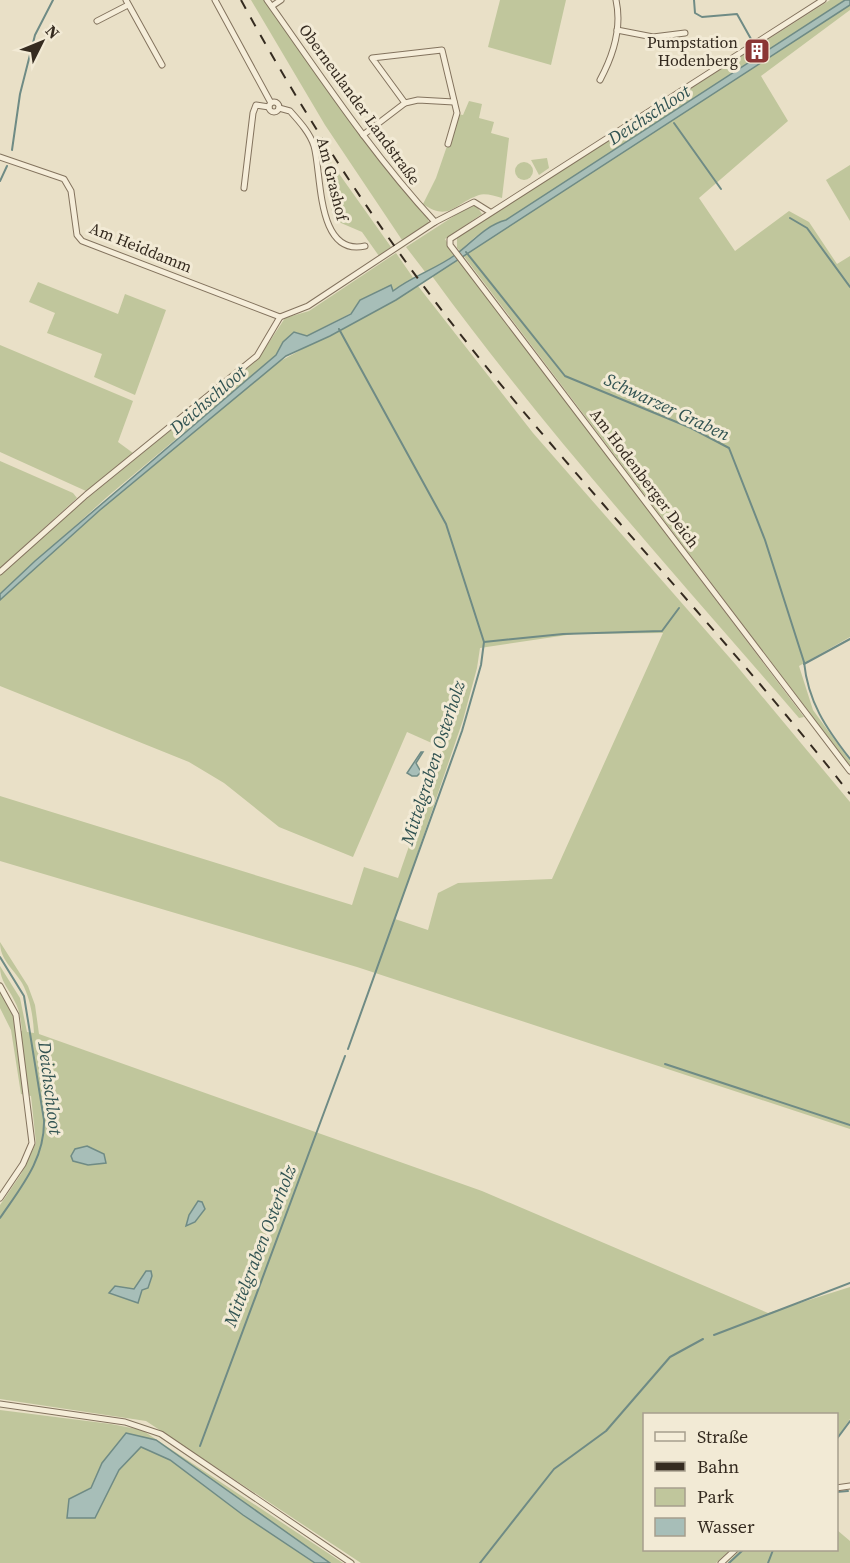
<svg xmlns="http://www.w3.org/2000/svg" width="850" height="1563" font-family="'Source Serif 4',serif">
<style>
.green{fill:#c0c69c;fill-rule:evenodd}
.water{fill:#a7beb8;stroke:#6f8b85;stroke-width:1.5}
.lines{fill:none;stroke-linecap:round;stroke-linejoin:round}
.stream{stroke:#6f8b85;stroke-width:2}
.minor-casing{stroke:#83735e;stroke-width:7}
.minor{stroke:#f5edd9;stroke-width:5}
.rail{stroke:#352b20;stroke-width:2;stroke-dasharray:10 10;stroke-linecap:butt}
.labels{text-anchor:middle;stroke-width:6;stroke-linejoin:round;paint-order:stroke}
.poi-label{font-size:16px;fill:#352b20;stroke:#f2ead5;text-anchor:end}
.street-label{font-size:16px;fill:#352b20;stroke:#f2ead5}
.water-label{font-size:18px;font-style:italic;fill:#315352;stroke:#f2ead5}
</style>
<rect width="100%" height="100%" fill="#e9e0c7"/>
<g class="green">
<path d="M251,0H265L362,137L428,218L429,224L402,240L325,125Z"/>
<path d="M500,0H566L551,65L488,47Z"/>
<path d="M830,0H845L506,220C487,226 473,238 460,251L457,248V237Z"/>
<path d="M850,5V10L761,76L788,121L699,198L735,251L789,211L809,222L837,264L850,256V637L799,666L813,710L850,761V766L463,255Z"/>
<path d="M469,101L482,104L479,118L494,122L491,133L509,138L502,198C495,196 485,193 479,195C454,204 449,222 423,204L436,178L458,114L463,115Z"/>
<path d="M325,154L391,247L379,256L362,232L334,220L325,181Z"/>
<path d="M547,158L549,168L539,175L531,160Z"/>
<circle cx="524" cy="171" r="9"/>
<path d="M850,165V221L826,180Z"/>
<path d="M476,205L482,214L445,239L455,255L426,273L406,247L468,207Z"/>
<path d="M396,253L414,279L393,291L391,286L360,300L351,313L307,336L295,332L283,342L276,355L107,497L0,594V575L84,501L258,359L285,318L309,311Z"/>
<path d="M458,258L804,717L799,718C674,573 545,431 432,276Z"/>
<path d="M38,282L118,314L125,294L166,310L135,395L94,377L102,354L47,333L55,313L29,302Z"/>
<path d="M418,286L533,433L736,665L850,802V1129L357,967L0,861V796L352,905L364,867L398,878L443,748L407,732L353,857L279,827L224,783L189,762L0,686V600L100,510L275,364ZM663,633L552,879L458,883L438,893L428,930L395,919L463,720L477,668L480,648L574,634Z"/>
<path d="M0,345L133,401L118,442L133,453L86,491L0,452Z"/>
<path d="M0,461L73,493L77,498L0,568Z"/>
<path d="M0,942L28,986L35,1005L39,1034L482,1191L768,1313L850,1287V1419L837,1438L836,1414H644V1550H730L716,1563H361L146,1421L0,1399V1205L21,1174L36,1143L31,1096L21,1094L11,1030L0,1008V991L12,1012L16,1030L22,1031C21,1022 20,1011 15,1002C9,988 0,982 0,966L20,998L27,1032L34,1033C33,1015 30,998 22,983C13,968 0,960 0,942Z"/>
<path d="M0,1410L111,1424L142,1430L343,1563H0Z"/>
<path d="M837,1530L850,1541V1563H727L740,1550H836Z"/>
</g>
<g class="water">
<path d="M845,0H850V5L396,300L330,336L286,356L100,510L0,600V594L35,561L276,355L283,342L294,332L307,336L351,314L360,300L391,285L393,291C412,276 436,269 455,255C472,243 484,226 506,220Z"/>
<path d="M421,752H423L416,763L421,772L417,776H412L407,773Z"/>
<path d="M87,1146L104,1154L106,1163L88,1165L73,1161L71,1156L75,1149Z"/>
<path d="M198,1201L202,1202L205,1209L195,1222L186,1226L189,1215Z"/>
<path d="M146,1271H151L152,1276L148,1288L142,1290L138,1303L109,1293L115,1286L134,1289Z"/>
<path d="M126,1433L156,1440L330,1563H315L243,1515L170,1460L141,1447L119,1470L95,1518H67L69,1499L91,1488L102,1463Z"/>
</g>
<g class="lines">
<g class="stream">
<path d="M694,0L695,13L702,17L737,14L751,39"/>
<path d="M674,123L721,189"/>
<path d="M12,150L20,94L35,35L53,0"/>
<path d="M0,181L7,166"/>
<path d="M790,218L807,228L850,287"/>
<path d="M466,252L565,376L691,428L729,448L765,540L804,662C808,702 826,728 850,759"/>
<path d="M339,329L446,524L484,642L481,665L462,731L348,1049"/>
<path d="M484,642L563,634L662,631L679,608"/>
<path d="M804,664L850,639"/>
<path d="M0,957L24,996L44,1120C45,1159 21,1187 0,1218"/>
<path d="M665,1064L850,1125"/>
<path d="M714,1335L850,1283"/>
<path d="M836,1440L850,1421"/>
<path d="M200,1446L345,1056"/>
<path d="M836,1492L848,1491"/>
<path d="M480,1563L554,1469L606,1431L670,1357L703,1339"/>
<path d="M729,1563L743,1550"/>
<path d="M768,1563L773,1550"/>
</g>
<g class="minor-casing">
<g id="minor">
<path d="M126,0L162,65"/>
<path d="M215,0L271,103"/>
<path d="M267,0C321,76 372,154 435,222"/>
<path d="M823,0L450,239V245L460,258L850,771"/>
<path d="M272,6L281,0"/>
<path d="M97,21L128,5"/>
<path d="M617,30L653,37L685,33"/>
<path d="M600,80C613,56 622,27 616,0"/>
<circle cx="274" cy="107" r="5"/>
<path d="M405,103L372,58L442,50L457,113L448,144"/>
<path d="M279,108L290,111C299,121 310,133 314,146C322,174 316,257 365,246"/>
<path d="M363,135L405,103L418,100L454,102"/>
<path d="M0,157L64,179L71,191L77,235L82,241L280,317"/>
<path d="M244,188L253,113L256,105L269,107"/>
<path d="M0,572L86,495L257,356L280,317L308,306L435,222L474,202L490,212"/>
<path d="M0,986L16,1015L32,1143L23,1164L0,1198"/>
<path d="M0,1404L125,1422L161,1434L351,1563"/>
<path d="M836,1488L850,1486"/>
<path d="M721,1563L735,1550"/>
</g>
</g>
<use href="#minor" class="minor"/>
<path class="rail" d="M241,0C310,127 393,252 484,364C603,510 734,646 850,794"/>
</g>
<defs>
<g id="building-square" transform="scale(1.35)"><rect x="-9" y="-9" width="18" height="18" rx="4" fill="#8b3635" stroke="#f2ead5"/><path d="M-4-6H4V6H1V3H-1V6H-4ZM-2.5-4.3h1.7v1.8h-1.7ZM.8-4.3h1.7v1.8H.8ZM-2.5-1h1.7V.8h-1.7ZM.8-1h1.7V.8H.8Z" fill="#fff"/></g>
</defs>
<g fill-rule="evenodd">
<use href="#building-square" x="757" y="51"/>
</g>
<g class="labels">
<g class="poi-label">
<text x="738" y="48">Pumpstation<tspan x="738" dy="18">Hodenberg</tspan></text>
</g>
<g class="street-label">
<text transform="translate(360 104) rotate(54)" y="6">Oberneulander Landstraße</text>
<text transform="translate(333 179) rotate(76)" y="6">Am Grashof</text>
<text transform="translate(141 247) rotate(22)" y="6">Am Heiddamm</text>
<text transform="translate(645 478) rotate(53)" y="6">Am Hodenberger Deich</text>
</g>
<g class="water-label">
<text transform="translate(649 115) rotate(-33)" y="6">Deichschloot</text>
<text transform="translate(208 400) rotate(-41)" y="6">Deichschloot</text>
<text transform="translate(667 407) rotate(25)" y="6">Schwarzer Graben</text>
<text transform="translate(433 763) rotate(-72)" y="6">Mittelgraben Osterholz</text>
<text transform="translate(50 1088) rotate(83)" y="6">Deichschloot</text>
<text transform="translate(260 1246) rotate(-69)" y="6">Mittelgraben Osterholz</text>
</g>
</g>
<rect x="643" y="1413" width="195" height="138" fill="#f2ead5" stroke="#a69e8d" stroke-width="1.5"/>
<rect x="655" y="1432" width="30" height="9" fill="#f5edd9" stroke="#a69e8d" stroke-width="1.5"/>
<text x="697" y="1443" font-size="18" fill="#352b20">Straße</text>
<rect x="655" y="1462" width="30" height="9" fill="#352b20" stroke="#a69e8d" stroke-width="1.5"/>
<text x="697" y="1473" font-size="18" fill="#352b20">Bahn</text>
<rect x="655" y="1488" width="30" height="18" fill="#c0c69c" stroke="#a69e8d" stroke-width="1.5"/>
<text x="697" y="1503" font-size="18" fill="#352b20">Park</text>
<rect x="655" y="1518" width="30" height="18" fill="#a7beb8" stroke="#a69e8d" stroke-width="1.5"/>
<text x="697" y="1533" font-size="18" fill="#352b20">Wasser</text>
<g transform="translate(42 42) rotate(47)" stroke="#f2ead5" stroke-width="4.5" paint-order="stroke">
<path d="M0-4.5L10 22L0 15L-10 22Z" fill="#352b20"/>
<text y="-9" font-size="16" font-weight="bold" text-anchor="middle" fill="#352b20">N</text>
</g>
</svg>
